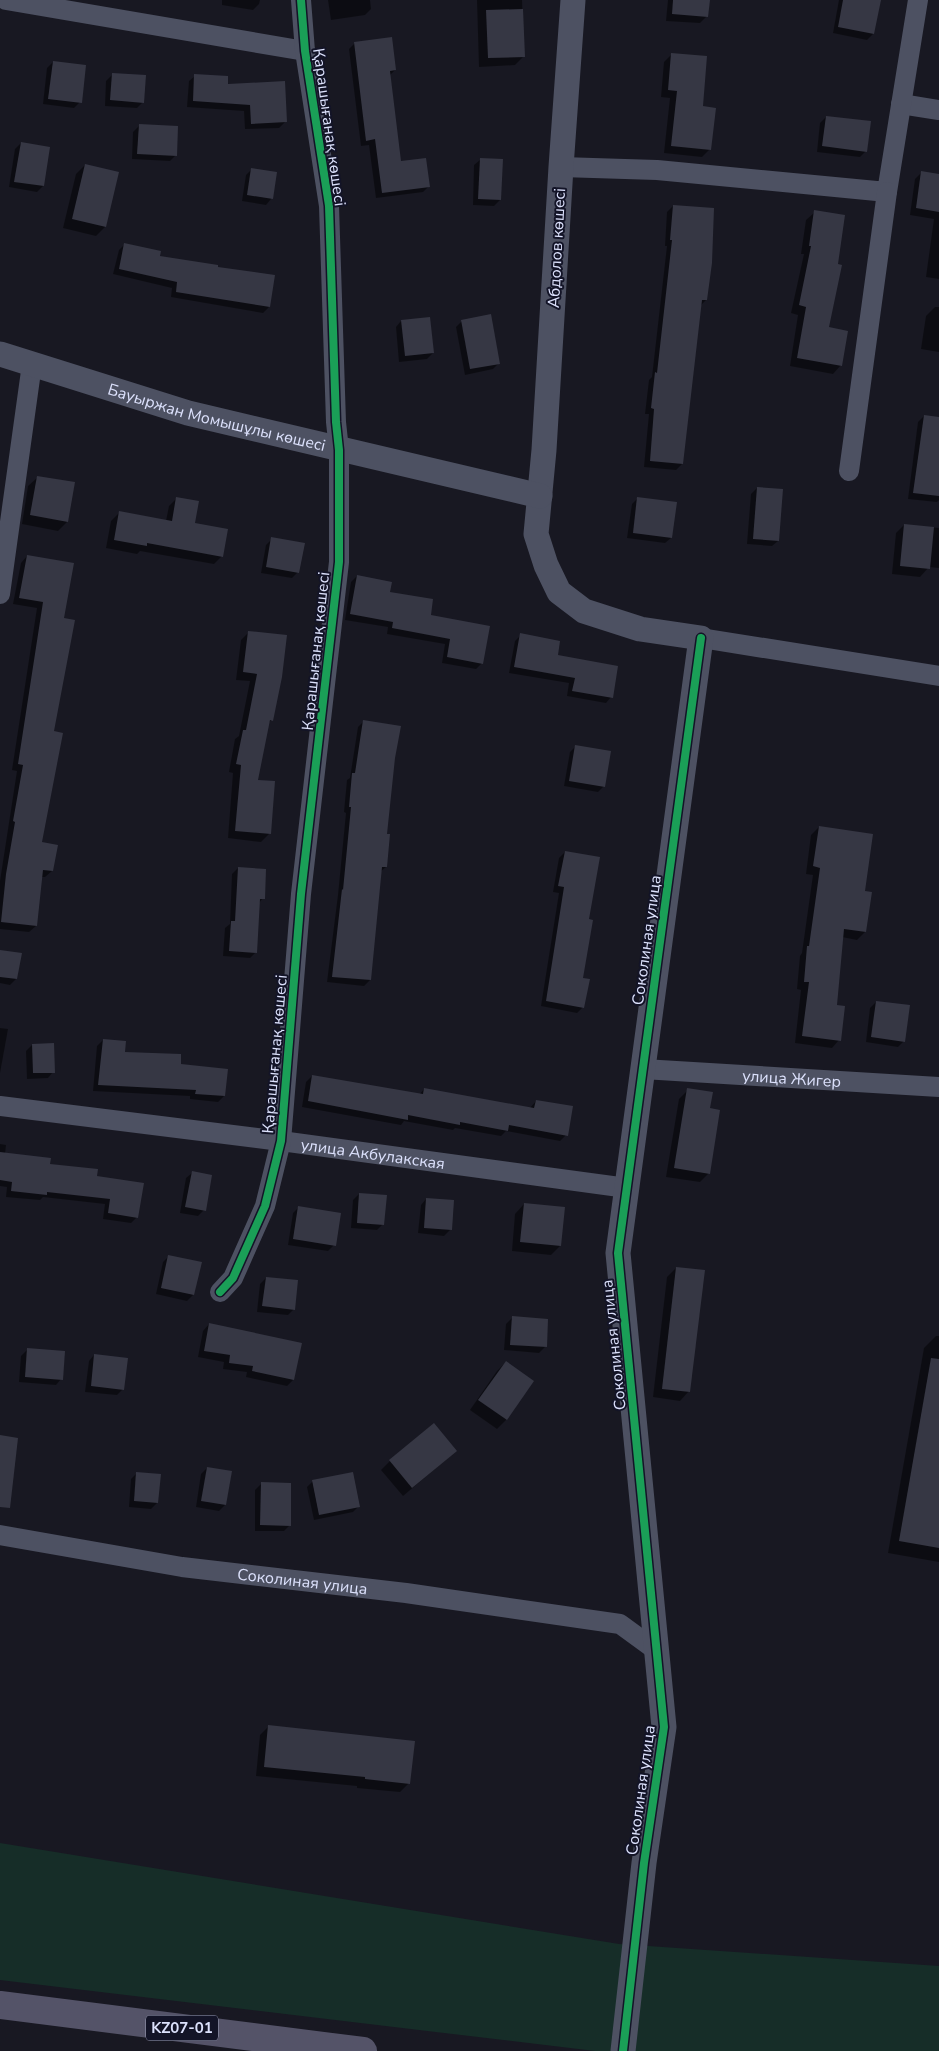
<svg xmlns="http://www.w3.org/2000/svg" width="939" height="2051" font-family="'Nunito Sans',sans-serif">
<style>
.green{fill:#162d28}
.shadow{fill:#0007}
.building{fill:#363744}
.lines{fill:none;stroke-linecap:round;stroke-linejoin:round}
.minor{stroke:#4d5162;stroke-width:20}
.tertiary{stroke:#4d5162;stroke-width:25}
.primary{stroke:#545368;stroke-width:28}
.cycleway-casing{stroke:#131427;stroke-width:11}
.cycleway{stroke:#1a9f57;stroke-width:8}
.labels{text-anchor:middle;stroke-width:4;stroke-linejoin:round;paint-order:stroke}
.shield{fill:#131427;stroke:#a0a4bc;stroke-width:1}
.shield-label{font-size:15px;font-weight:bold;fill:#dce1fc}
.street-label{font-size:16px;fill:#dce1fc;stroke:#131427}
</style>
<rect width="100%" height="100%" fill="#181822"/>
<path class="green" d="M0,1843L619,1944L939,1966V2051H595L0,1980Z"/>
<g class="shadow">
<path d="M222,0H260L259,4L253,10L222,5Z"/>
<path d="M328,0H370L371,9L365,15L331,20Z"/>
<path d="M477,0H522L524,56L515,65L479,67Z"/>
<path d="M668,0H708L707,16L700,23L666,21Z"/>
<path d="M839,0H879L873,34L867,40L833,33Z"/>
<path d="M355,43L395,70L390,75L400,162L429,186L423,192L376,198L369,145L361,146L349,49Z"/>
<path d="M671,55L701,107L710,149L702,157L664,153L670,98L661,97L664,62Z"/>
<path d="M53,62L80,102L74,108L43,104L47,68Z"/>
<path d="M112,75L143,102L137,108L105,106L106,81Z"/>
<path d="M195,76L285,122L279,128L245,129L244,111L187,107L189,81Z"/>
<path d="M826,117L866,151L860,157L817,152L820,123Z"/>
<path d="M139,126L176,155L170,161L132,159L133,132Z"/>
<path d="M21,143L43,186L37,192L9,187L15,149Z"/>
<path d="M480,160L500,200L494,206L473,205L474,165Z"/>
<path d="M85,165L105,227L96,236L63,228L76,174Z"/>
<path d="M252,169L276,173L271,199L266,205L242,201L246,175Z"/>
<path d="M922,172L939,175V279L926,277L934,219L910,215L915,179Z"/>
<path d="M673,206L706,300L700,306L682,464L676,470L644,467L649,414H645L649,380L652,377L667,246H665L667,212Z"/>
<path d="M815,212L827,328L841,365L833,374L790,366L798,315L791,313L804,254H801L806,220Z"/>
<path d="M125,244L159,257L217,268L269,307L263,313L171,297L172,288L113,274L119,250Z"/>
<path d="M935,307H939V352L921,349L926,316Z"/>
<path d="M401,321L433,353L427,359L399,362L396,327Z"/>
<path d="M462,321L499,363L493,369L465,375L456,327Z"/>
<path d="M924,416L939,419V500L937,502L908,499L918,422Z"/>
<path d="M38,477L67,522L58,531L22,524L28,486Z"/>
<path d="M757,488L778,541L772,546L747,544L751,494Z"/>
<path d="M177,498L194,524L222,556L214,564L140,551L137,554L106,548L111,521L119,513L166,521L169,506Z"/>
<path d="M638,498L671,538L665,543L627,538L632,504Z"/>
<path d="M904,525L939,528V568L929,567L920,577L892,574L896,533Z"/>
<path d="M272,539L298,572L292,578L261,573L266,545Z"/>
<path d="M27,556L62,619L41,843L52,871L45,877H41L36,926L29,932L0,929V881L17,771L12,770L37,608L13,604L21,563Z"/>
<path d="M357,576L429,616L482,663L476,669L442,663L445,644L387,634L388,627L345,620L351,582Z"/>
<path d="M249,632L271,720L268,724L256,781L269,834L261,842L228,838L233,773L229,772L235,739L239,736L250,681L236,680L241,640Z"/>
<path d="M521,635L556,656L611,697L606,703L567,696L569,683L509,673L515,641Z"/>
<path d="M364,721L393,758L386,835V867L380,872L370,980L364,986L327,982L338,895L346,813L344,812L347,780L350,778L358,727Z"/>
<path d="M576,746L604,786L598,792L564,786L570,752Z"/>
<path d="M819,827L863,892L865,932L857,940L842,937L835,1006L839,1040L832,1048L795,1043L801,990L797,989L800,956L802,953L813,875L806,874L811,835Z"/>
<path d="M565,852L588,920L581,979L583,1007L577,1013L541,1006L559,893L553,892L559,858Z"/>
<path d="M238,868L263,898L259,903L256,952L250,958L223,956L225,928L230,924L232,874Z"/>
<path d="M0,951L16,979L10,985L0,983Z"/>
<path d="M876,1002L904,1041L898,1047L866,1042L870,1008Z"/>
<path d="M0,1028L8,1029L0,1073Z"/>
<path d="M103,1040L124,1053L180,1065L224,1096L218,1102L190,1099V1096L93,1091L97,1046Z"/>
<path d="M32,1045L53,1072L48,1078L27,1079L26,1051Z"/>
<path d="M312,1076L419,1095L424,1089L530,1108L536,1101L566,1135L560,1141L506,1131L501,1136L455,1128L453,1130L404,1121L401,1125L302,1107L306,1082Z"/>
<path d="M688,1090L709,1109V1173L700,1182L666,1177L679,1099Z"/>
<path d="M0,1144L6,1145L5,1154L96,1177L137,1217L131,1223L103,1219L105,1204L43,1197L40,1200L6,1197L7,1187L0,1186Z"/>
<path d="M192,1173L204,1210L198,1216L180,1213L186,1178Z"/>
<path d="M359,1194L383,1224L377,1230L351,1228L353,1200Z"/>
<path d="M426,1199L450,1230L444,1236L418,1233L421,1205Z"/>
<path d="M524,1204L560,1246L551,1255L512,1251L515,1214Z"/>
<path d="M299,1207L334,1245L328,1251L288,1245L293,1213Z"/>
<path d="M169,1256L193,1295L187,1301L156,1294L163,1262Z"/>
<path d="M676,1268L689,1391L680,1401L653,1397L667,1277Z"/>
<path d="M266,1278L294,1309L288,1315L257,1312L260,1284Z"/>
<path d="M512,1318L545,1347L539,1353L504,1350L506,1324Z"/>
<path d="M209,1324L293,1380L287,1386L246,1377L247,1372L223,1369L224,1362L198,1357L203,1331Z"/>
<path d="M936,1336H939V1562L888,1553L924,1348Z"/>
<path d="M27,1350L61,1379L56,1385L19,1382L21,1356Z"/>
<path d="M94,1355L123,1389L117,1395L85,1392L89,1361Z"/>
<path d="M506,1362L533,1381L506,1420L497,1429L470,1410L497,1371Z"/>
<path d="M456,1451L403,1496L381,1470L390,1461Z"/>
<path d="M207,1468L225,1505L219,1511L196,1507L201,1474Z"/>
<path d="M137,1473L157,1503L151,1509L129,1507L131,1479Z"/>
<path d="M313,1481L359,1506L353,1512L314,1520L307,1487Z"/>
<path d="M261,1484L290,1525L284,1531H255V1490Z"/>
<path d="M269,1726L409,1783L400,1792L357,1788V1786L256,1776L260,1735Z"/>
</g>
<g class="building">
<path d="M673,0H710L708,17L672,14Z"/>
<path d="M843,0H881L874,34L838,27Z"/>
<path d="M523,9L525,57L488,58L486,10Z"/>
<path d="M392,37L396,70L390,71L401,161L426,158L430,187L382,193L375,139L366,141L354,42Z"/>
<path d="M671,53L707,56L703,106L716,108L711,150L671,146L677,91L668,90Z"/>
<path d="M53,61L86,65L82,103L48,99Z"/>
<path d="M112,73L146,75L144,103L110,100Z"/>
<path d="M194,74L228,76V84L285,81L287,122L251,124L250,105L193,101Z"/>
<path d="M826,116L871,121L867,152L822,146Z"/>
<path d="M139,124L178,126L177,156L137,154Z"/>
<path d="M21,142L50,147L44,186L14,182Z"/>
<path d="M480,158L503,159L501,200L478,199Z"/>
<path d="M85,164L119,172L106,227L72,219Z"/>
<path d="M251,168L277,172L273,199L247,195Z"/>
<path d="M921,171L939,174V212L916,208Z"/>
<path d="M673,205L714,208L712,263L707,300H702L683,464L650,461L654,409L651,408L655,372L657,373L672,240H670Z"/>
<path d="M814,210L845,215L838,264L842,265L829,327L848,331L842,366L797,358L806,307L799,305L811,246H809Z"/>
<path d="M124,243L161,251L160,256L218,265V267L275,275L270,307L176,292L177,282L119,269Z"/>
<path d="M491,314L500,364L470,369L461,320Z"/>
<path d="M430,317L434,353L405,356L401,320Z"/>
<path d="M924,415L939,417V496L913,493Z"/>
<path d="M37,476L75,482L68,522L30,515Z"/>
<path d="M757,487L783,489L779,541L753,539Z"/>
<path d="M176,497L199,501L195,523L228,529L223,557L147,543V546L114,540L119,511L172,521Z"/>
<path d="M637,497L677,502L672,538L633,533Z"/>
<path d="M904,524L934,527L930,569L900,566Z"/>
<path d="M271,537L305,543L299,573L266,567Z"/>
<path d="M27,555L74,563L64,618L75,620L54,731L63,733L42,842L58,845L53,871L43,870L37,926L1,922L6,874L15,822L13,821L23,765L18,764L43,602L19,598Z"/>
<path d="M357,575L392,582L390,592L433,599L431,615L490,626L483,664L447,657L450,639L392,628L393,622L350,614Z"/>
<path d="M248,631L287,635L282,677L273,721L270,720L258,780L275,781L271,834L235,831L241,765L236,764L243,730H246L257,674L243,672Z"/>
<path d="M520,633L560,641L558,655L618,666L613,698L572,691L575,678L514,667Z"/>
<path d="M363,720L401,726L395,758L387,834H390L387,867H382L371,980L332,977L342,889L343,890L351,807H349L352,773H355Z"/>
<path d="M575,745L611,751L605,787L569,781Z"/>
<path d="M819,826L873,834L865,891L872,892L866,932L844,929L837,1005L845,1006L841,1041L802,1036L809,982H804L807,946H809L820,868L813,866Z"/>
<path d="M565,851L600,857L589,919L593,920L583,978L590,979L584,1008L546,1001L564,887L558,886Z"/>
<path d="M238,867L266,869L265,899H260L257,953L229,951L231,921H235Z"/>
<path d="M0,950L22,953L17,979L0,977Z"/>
<path d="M876,1001L910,1005L905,1042L871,1037Z"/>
<path d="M103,1039L126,1041L125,1052L181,1054V1064L228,1069L225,1096L195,1094L196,1090L98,1085Z"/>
<path d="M54,1043L55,1073H33L32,1044Z"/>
<path d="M312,1075L423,1094L424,1088L534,1108L536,1100L573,1106L568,1136L509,1125L508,1131L460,1122V1125L408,1115V1120L308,1101Z"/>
<path d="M687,1088L713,1092L710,1108L720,1110L710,1174L674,1168Z"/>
<path d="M0,1152L51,1158L50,1164L98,1169L97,1176L144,1183L138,1218L108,1213L110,1199L47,1192V1195L11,1191L12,1182L0,1180Z"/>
<path d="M192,1171L212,1175L206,1211L185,1207Z"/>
<path d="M359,1193L387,1195L384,1225L357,1223Z"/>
<path d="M426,1198L454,1200L452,1230L424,1228Z"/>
<path d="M524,1203L565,1207L561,1246L520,1242Z"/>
<path d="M298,1206L341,1213L336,1246L293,1239Z"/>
<path d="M168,1255L202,1262L194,1295L161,1288Z"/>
<path d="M676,1267L705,1270L690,1392L662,1389Z"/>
<path d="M266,1277L298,1280L295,1310L262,1306Z"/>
<path d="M512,1316L548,1319L547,1347L510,1345Z"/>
<path d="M209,1323L302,1343L294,1380L252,1371L253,1366L229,1363L230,1355L204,1351Z"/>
<path d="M27,1348L65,1351L63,1380L25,1377Z"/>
<path d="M94,1354L128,1358L124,1390L91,1386Z"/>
<path d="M931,1358L939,1359V1548L899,1541Z"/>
<path d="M506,1361L534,1381L507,1420L478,1400Z"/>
<path d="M434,1423L457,1451L412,1488L389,1460Z"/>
<path d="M0,1435L18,1438L10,1508L0,1507Z"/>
<path d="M207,1467L232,1471L226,1505L201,1501Z"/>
<path d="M136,1472L161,1474L158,1503L134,1501Z"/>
<path d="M353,1472L360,1507L319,1515L312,1480Z"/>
<path d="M261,1482L291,1483V1526L260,1525Z"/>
<path d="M268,1725L415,1741L410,1784L365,1779V1777L264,1767Z"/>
</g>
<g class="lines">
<g class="minor">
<path d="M6,0L305,51"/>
<path d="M901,104L939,110"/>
<path d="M561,167L657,170L887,192L918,0"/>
<path d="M849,471L887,192"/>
<path d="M0,594L32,364"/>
<path d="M701,638L939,676"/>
<path id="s1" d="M643,1069L939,1087"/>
<path id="s2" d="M0,1106L281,1141L627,1188"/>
<path d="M220,1292L233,1278L265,1206L281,1141L301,894L339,562V450L336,422L329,206L305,51L301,0"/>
<path id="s3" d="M0,1535L182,1567L406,1593L620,1624L657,1651"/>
</g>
<g class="tertiary">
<path d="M573,0L561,167L544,450L536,534L546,565L559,592L584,611L640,629L701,638L618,1253L664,1727L644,1863L623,2051"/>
<path id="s4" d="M0,354L188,413L540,496"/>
</g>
<path class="primary" d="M0,2005L363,2051"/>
<g class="cycleway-casing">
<g id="cycleway">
<path d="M220,1292L233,1278L265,1206L281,1141L301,894L339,562V450L336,422L329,206L305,51L301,0"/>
<path d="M623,2051L644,1863L664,1727L618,1253L701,638"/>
</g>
</g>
<use href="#cycleway" class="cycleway"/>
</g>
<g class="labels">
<rect class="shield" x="146" y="2015.5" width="72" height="25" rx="4"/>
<g class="shield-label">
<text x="182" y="2033">KZ07-01</text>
</g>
<g class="street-label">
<text transform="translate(330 127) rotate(82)" y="6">Қарашығанақ көшесі</text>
<text transform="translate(556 248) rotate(-87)" y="6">Абдолов көшесі</text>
<text dy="6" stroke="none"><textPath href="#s4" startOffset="226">Бауыржан Момышұлы көшесі</textPath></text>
<text transform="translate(315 651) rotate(-84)" y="6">Қарашығанақ көшесі</text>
<text transform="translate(646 940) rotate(-82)" y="6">Соколиная улица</text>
<text transform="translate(274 1054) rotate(-85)" y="6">Қарашығанақ көшесі</text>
<text dy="6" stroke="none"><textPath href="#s1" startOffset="149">улица Жигер</textPath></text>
<text dy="6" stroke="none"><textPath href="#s2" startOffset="376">улица Акбулакская</textPath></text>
<text transform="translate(613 1345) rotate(-96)" y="6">Соколиная улица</text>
<text dy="6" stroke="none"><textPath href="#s3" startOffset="306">Соколиная улица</textPath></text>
<text transform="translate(640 1790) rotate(-82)" y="6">Соколиная улица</text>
</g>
</g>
</svg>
